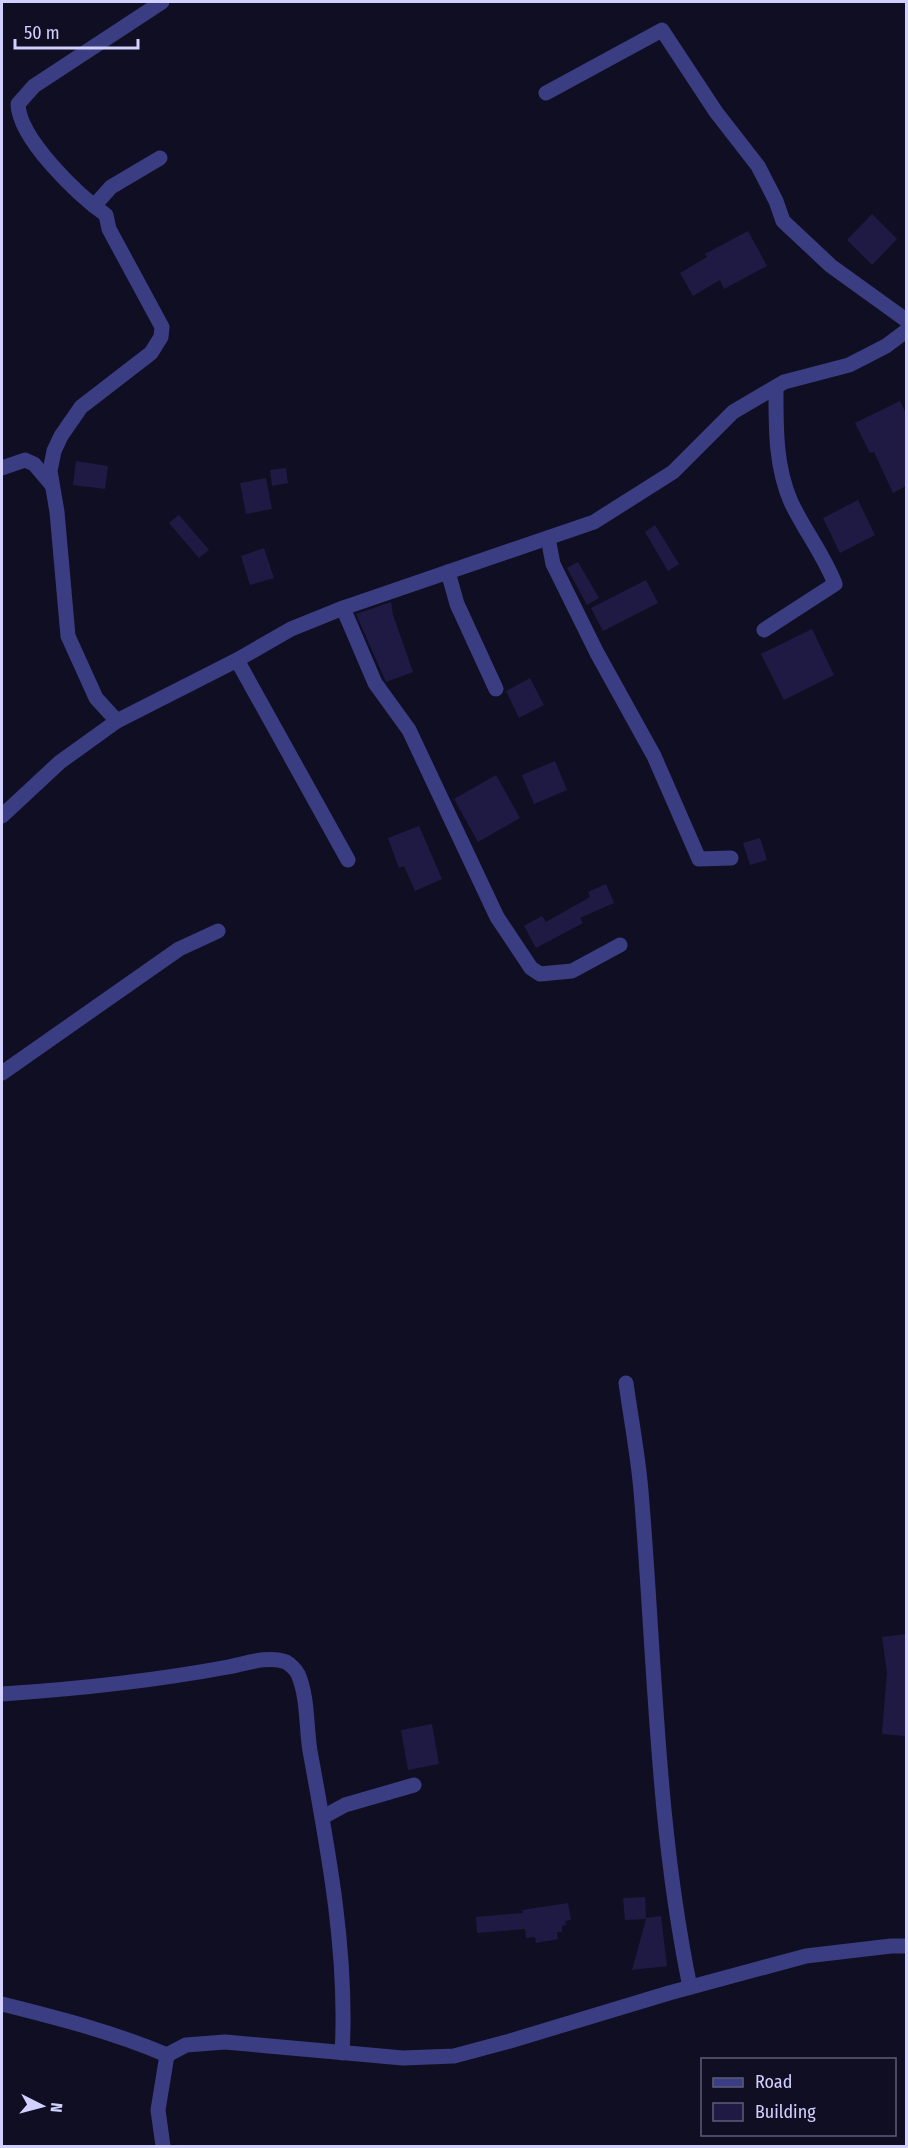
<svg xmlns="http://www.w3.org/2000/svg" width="908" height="2148" font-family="'Fira Sans Condensed',sans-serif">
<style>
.building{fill:#1f1a43}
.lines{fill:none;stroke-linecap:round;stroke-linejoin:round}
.minor{stroke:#3a3d81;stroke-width:15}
</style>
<rect width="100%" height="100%" fill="#100e22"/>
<g class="building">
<path d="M872,214L897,239L872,265L847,240Z"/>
<path d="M748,231L767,266L724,289L720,280L693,296L680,273L707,257L705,254Z"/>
<path d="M900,401L906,414V486L893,493L874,452L870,453L855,423Z"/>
<path d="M76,461L108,466L105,489L73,485Z"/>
<path d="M286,468L288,483L272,486L270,470Z"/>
<path d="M266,478L272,509L246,514L240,483Z"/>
<path d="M858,500L875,535L840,553L823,518Z"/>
<path d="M179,515L209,550L199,558L169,523Z"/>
<path d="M655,525L679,564L668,571L645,532Z"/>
<path d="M264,548L274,578L250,585L241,556Z"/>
<path d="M578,562L599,598L587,605L567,568Z"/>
<path d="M646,580L658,603L603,631L591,608Z"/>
<path d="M391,602L393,615L413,672L386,682L356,614Z"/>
<path d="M812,629L834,675L784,700L761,654Z"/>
<path d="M530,678L544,705L519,718L506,691Z"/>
<path d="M555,761L567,790L534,804L522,775Z"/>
<path d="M496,775L520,818L478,842L454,799Z"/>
<path d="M419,826L442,879L415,891L404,866L399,868L388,838Z"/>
<path d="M760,838L767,860L750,865L743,843Z"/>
<path d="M606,884L614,903L580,918L583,923L536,948L524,926L542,916L546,922L590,897L588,892Z"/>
<path d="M906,1634V1736L882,1734L887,1672L882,1637Z"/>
<path d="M432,1724L439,1764L408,1770L401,1730Z"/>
<path d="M645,1897L646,1918L661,1916L667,1966L632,1970L646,1919L625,1920L623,1898Z"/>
<path d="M568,1903L571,1920L565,1921L566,1925L562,1926V1932H557L558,1939L536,1943L535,1937L526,1938L525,1929L477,1933L476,1917L523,1913L522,1910Z"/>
</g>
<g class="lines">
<g class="minor">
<path d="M546,93L662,30L716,112L758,166L776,201L783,221L831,266L906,320"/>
<path d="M94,206L111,187L160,158"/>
<path d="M2,468L25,460L34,464L51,484"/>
<path d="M548,538L553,564L597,653L654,756L699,859L731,858"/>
<path d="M448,572L457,604L496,689"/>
<path d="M343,608L375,683L409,730L497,917L531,968L540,974L572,971L620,945"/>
<path d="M764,630L835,584C824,555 804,530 791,502C775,466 776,426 776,387"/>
<path d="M237,660L348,860"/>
<path d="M117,721L96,698L68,636L57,512L50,471L54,451L61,436L81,407L151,353L161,337L162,327L109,229L106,215C78,195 19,139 18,104L34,86L162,2"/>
<path d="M2,816L60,762L117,721L237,660L291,629L343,608L594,522L673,472L733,412L784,382L849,365L886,346L906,331"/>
<path d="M2,1073L179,949L218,931"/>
<path d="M626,1383C631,1419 638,1455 641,1491C655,1657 656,1823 690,1987"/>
<path d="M2,1694C77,1689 153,1681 228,1667C244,1664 269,1655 286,1662C290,1664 296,1670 298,1674C308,1697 306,1726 310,1751C328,1849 348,1954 342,2053"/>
<path d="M323,1817L345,1805L414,1785"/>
<path d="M2,2004C58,2018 113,2032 167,2055"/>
<path d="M167,2055L186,2045L225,2042L403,2058L454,2056L510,2041L669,1993L806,1956L891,1946H906"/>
<path d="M163,2146L158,2110L167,2055"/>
</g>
</g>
<rect width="908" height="2148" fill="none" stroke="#d1d0fe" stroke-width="6"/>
<rect x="701" y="2058" width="195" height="78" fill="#100e22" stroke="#5d5c7a" stroke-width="1.5"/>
<rect x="713" y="2078" width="30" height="9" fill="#3a3d81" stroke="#5d5c7a" stroke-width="1.5"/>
<text x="755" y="2088" font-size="18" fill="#d1d0fe">Road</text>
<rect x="713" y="2103" width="30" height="18" fill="#1f1a43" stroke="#5d5c7a" stroke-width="1.5"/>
<text x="755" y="2118" font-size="18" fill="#d1d0fe">Building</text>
<g transform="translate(42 2106) rotate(96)" stroke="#100e22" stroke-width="4.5" paint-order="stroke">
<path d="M0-4.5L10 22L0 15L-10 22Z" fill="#d1d0fe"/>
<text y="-9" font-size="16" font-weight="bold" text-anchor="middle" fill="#d1d0fe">N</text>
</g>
<path d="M15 39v9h123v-9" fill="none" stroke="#d1d0fe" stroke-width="3"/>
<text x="24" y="39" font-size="18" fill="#d1d0fe" stroke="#100e22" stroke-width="4.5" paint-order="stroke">50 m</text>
</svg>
